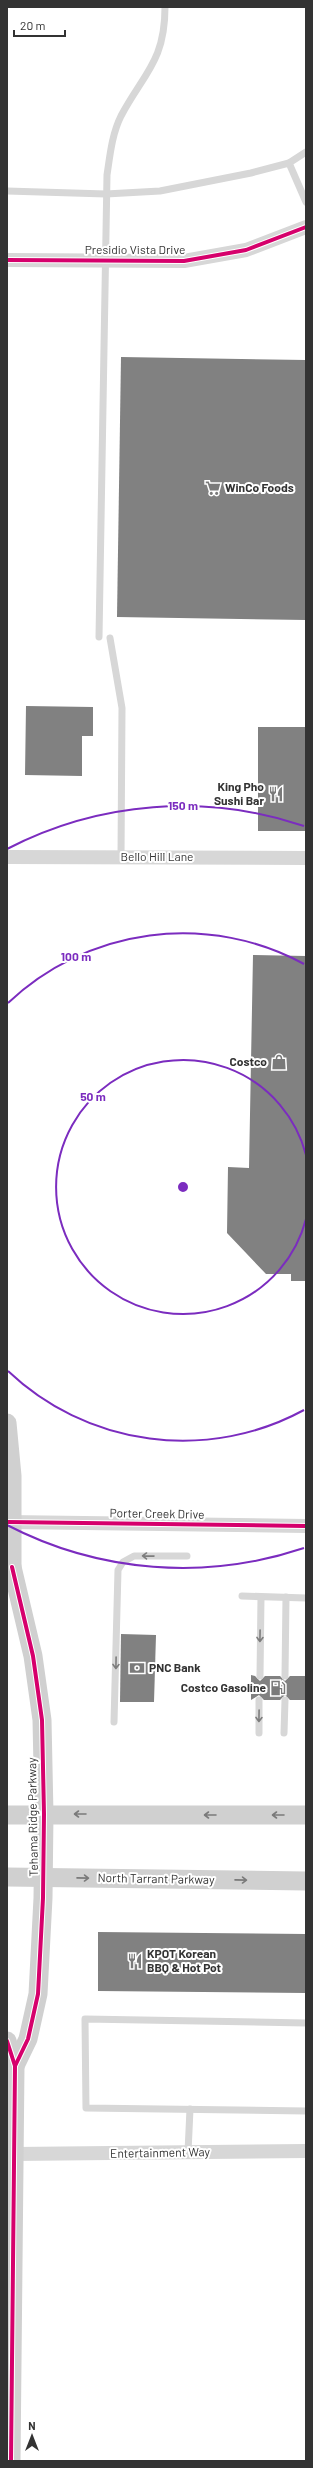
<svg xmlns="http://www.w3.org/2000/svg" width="313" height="2468" font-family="Barlow,sans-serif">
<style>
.building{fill:#818181}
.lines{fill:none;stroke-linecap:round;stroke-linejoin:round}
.lane{stroke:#d7d7d7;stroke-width:7}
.street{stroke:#d7d7d7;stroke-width:14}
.secondary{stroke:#d0d0d0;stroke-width:19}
.cycleway-casing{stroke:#fff;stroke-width:6}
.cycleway{stroke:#d6006c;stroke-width:4}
.oneway{stroke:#7d7d7d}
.oneway2{stroke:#7a7a7a}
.ring{fill:none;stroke:#7b2cbf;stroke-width:2}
.labels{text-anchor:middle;stroke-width:4;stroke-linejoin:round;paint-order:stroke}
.street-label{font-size:12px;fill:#333;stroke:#fff}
.poi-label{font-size:12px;font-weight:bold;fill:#333;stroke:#fff;text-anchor:start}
.centre{fill:#7b2cbf;stroke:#fff;stroke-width:2}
.ring-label{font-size:12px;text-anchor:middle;font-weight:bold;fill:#7b2cbf;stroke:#fff;stroke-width:4;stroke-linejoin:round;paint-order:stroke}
</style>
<rect width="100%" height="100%" fill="#fff"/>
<g class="building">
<path d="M121,357L306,360V620L117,617Z"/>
<path d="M26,706L93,707V736H82V776L25,775Z"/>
<rect x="258" y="727" width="48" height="104"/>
<path d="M253,955L306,956V1281H291V1274H266L227,1233L228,1167L249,1168Z"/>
<path d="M121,1634L156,1635L154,1702H120Z"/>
<path d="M251,1675L255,1676L260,1681L265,1676H280L285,1681L290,1676H306V1700H290L285,1695L280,1700H264L259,1695L251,1700Z"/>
<path d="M98,1932L306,1934V1993L98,1991Z"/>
</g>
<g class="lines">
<g class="lane">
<path d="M289,163L306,202"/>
<path d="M7,191L106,194L160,191L251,173L289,163L306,152"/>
<path d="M99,637L107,175C110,155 112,134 121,116C144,73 165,61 165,7"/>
<path d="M110,638L122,708L121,857"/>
<path d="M242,1596L306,1598"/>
<path d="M260,1676L261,1597"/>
<path d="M285,1676L286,1597"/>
<path d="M114,1722L118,1570L123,1562L134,1556H187"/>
<path d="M259,1733V1700"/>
<path d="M284,1733L285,1700"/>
<path d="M306,2023L85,2019L86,2108L306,2111"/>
<path d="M188,2152L190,2109"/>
</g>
<g class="street">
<path d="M7,260L184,261L246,250L306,227"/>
<path d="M7,857L306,858"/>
<path d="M7,1522L306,1526"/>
<path d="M14,2154L306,2151"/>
</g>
<g class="secondary">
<path d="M7,1423L12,1476V1567L10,1580"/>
<path d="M12,1567L33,1656L42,1720L44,1814L43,1898L38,1994L28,2039L15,2066"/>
<path d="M7,1815H306"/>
<path d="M7,1877L306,1881"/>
<path d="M7,2041L15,2066L11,2461"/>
</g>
<g class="cycleway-casing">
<g id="cycleway">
<path d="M7,260L184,261L246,250L306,227"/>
<path d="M7,1522L306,1526"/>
<path d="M12,1567L33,1656L42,1720L44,1814L43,1898L38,1994L28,2039L15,2066"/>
<path d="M7,2041L15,2066L11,2461"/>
</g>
</g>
<use href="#cycleway" class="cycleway"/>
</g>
<defs><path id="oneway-shaft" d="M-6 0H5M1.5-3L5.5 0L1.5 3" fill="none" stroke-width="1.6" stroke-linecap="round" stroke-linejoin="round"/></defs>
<g class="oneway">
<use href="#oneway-shaft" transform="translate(148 1556) rotate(-179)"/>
<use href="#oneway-shaft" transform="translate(260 1636) rotate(91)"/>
<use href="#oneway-shaft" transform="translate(116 1663) rotate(91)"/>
<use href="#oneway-shaft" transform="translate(259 1716) rotate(91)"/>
</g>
<g class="oneway2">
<use href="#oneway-shaft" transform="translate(80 1814) rotate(-180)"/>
<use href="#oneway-shaft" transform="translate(210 1815) rotate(-180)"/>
<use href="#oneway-shaft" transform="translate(278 1815) rotate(-180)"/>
<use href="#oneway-shaft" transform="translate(83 1878) rotate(1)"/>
<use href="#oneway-shaft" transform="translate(241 1880) rotate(1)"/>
</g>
<g class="ring">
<path d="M306 1219A127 127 0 1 1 306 1155"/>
<path d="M304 1410A254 254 0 0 1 8 1371M8 1003A254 254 0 0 1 304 964"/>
<path d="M304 1548A381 381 0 0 1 7 1525M7 849A381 381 0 0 1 304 826"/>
</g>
<defs>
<g id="supermarket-bare" transform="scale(1.2)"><path d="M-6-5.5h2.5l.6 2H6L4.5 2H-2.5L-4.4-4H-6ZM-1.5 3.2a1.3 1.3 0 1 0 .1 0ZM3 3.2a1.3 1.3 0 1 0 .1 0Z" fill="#7a7a7a" stroke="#fff" stroke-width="2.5" paint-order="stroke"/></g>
<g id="restaurant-bare" transform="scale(1.2)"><path d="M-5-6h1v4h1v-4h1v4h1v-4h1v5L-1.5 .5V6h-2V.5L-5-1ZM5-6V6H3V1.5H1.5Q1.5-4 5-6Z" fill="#7a7a7a" stroke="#fff" stroke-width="2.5" paint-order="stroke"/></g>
<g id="shop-bare" transform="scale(1.2)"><path d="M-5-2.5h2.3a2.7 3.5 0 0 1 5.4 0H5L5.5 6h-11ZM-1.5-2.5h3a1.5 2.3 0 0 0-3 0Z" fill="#7a7a7a" stroke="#fff" stroke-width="2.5" paint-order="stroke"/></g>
<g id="bank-bare" transform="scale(1.2)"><path d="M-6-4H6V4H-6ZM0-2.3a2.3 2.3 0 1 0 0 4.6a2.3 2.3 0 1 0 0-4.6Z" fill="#7a7a7a" stroke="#fff" stroke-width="2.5" paint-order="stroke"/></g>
<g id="fuel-bare" transform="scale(1.2)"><path d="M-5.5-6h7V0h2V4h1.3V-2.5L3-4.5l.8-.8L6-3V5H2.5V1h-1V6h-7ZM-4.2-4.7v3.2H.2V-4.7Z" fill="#7a7a7a" stroke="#fff" stroke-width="2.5" paint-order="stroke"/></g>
</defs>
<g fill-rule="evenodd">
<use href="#supermarket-bare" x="213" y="488"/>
<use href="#restaurant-bare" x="276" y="794"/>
<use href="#shop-bare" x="279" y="1062"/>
<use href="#bank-bare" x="137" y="1668"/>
<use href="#fuel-bare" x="278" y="1688"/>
<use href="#restaurant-bare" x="135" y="1961"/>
</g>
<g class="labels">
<g class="street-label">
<text x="135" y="254">Presidio Vista Drive</text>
<text x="157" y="861">Bello Hill Lane</text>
<text transform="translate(157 1514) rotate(1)" y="4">Porter Creek Drive</text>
<text transform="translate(33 1817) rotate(-91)" y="4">Tehama Ridge Parkway</text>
<text transform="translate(156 1879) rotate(1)" y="4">North Tarrant Parkway</text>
<text transform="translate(160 2153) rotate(-1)" y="4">Entertainment Way</text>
</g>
<g class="poi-label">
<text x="225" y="492">WinCo Foods</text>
<text x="264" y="791" text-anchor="end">King Pho<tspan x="264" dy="14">Sushi Bar</tspan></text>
<text x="267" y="1066" text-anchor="end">Costco</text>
<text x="149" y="1672">PNC Bank</text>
<text x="266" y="1692" text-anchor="end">Costco Gasoline</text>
<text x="147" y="1958">KPOT Korean<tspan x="147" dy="14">BBQ &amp; Hot Pot</tspan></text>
</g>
</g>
<circle cx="183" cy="1187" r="6" class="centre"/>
<g class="ring-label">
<text x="183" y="810">150 m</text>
<text x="76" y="961">100 m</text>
<text x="93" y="1101">50 m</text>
</g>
<rect width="313" height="2468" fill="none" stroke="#333333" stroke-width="16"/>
<g transform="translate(32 2436)" stroke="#ffffff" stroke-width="3" paint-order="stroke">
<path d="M0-3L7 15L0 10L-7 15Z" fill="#333333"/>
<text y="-6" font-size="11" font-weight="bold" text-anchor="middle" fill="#333333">N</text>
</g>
<path d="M14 30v6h51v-6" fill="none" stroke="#333333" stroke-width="2"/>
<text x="20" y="30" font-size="12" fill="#333333" stroke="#ffffff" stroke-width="3" paint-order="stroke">20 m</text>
</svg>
